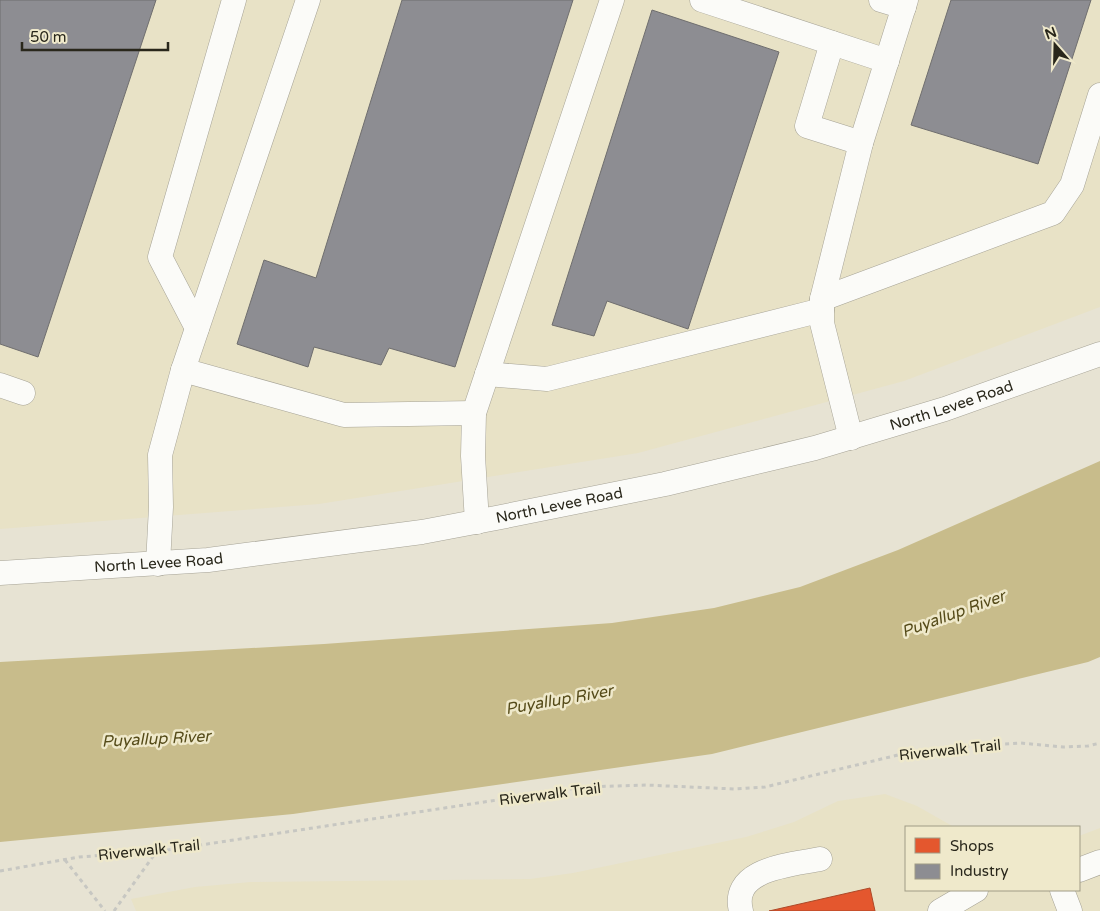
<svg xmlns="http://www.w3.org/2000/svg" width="1100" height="911" font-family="'Varela Round',sans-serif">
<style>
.built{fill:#e8e2c6}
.water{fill:#c8bc8b}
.shops{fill:#e4572e;stroke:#ac4928}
.industry{fill:#8d8d92;stroke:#6f6e6e}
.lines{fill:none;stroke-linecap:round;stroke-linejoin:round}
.minor-casing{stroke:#a6a396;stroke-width:25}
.path{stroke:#c7c7c2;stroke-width:3;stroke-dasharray:4 4;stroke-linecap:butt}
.minor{stroke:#fbfbf8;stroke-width:24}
.labels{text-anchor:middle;stroke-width:5;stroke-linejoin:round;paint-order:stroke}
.street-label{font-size:15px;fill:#29271b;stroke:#efe9cb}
.water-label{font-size:16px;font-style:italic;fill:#554b19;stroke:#efe9cb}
</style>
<rect width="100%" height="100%" fill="#e7e3d3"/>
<g class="built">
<path d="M0,0H1100V307L904,381L638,453L319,504L0,529Z"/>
<path d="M885,794L917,806L954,827H906V890H1079V836L1100,828V911H136L131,899L195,887L251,882L530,879L573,873L746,837L794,822L838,801Z"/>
</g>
<path class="water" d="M1100,461V657L1088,662L712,754L293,814L0,842V662L324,644L612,623L714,608L800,587L898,550Z"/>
<path class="shops" d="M870,888L875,911H769Z"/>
<g class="industry">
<path d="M0,0H156L38,357L0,344Z"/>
<path d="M402,0H573L455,367L389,348L381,365L314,347L308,367L237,344L264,260L316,278Z"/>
<path d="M951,0H1091L1038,164L911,125Z"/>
<path d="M652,10L779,52L688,329L607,301L594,336L552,325Z"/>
</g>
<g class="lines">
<g class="minor-casing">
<g id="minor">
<path d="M702,0L887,61"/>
<path d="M881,0L904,7"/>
<path d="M832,43L807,126L861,143"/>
<path d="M822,299L1053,213L1072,185L1100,95"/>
<path d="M197,328L160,257L234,0"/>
<path d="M183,370L344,415L474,413"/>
<path d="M487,374L547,379L822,310"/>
<path d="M0,385L23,393"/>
<path d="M851,438L822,323V299L861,143L906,0"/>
<path d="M477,522L473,456L474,413L612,0"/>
<path d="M158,564L161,507L160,455L183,370L308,0"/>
<path id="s1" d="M0,573L208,560L422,532L496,518L665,484L815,448L945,409L1100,354"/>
<path d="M1079,870L1100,862"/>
<path d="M1062,890L1070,911"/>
<path d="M741,911C730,868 792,865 820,859"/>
<path d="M940,911L976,890"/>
</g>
</g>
<g class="path">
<path d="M65,860L105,911"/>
<path d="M0,871L79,857L161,851L583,787L646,785L735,789L765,787L898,755L970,746L1021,743L1063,747L1088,746L1100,743"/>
<path d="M114,911L157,851"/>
</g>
<use href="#minor" class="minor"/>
</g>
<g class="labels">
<g class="street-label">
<text dy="5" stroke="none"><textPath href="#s1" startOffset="969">North Levee Road</textPath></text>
<text dy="5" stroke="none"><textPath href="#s1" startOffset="564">North Levee Road</textPath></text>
<text dy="5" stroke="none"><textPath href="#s1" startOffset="159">North Levee Road</textPath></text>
<text transform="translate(950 750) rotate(-6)" y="5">Riverwalk Trail</text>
<text transform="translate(550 794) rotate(-7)" y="5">Riverwalk Trail</text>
<text transform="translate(149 850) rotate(-6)" y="5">Riverwalk Trail</text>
</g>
<g class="water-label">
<text transform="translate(953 613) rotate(-20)" y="6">Puyallup River</text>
<text transform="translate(559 699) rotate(-10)" y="6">Puyallup River</text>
<text transform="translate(156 738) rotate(-3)" y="6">Puyallup River</text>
</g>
</g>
<rect x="905" y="826" width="175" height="65" fill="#efe9cb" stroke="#a09b85"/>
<rect x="915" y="838" width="25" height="15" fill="#e4572e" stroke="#a09b85"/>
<text x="950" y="851" font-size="15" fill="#29271b">Shops</text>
<rect x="915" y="864" width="25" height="15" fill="#8d8d92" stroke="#a09b85"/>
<text x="950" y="876" font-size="15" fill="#29271b">Industry</text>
<g transform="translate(1055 45) rotate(340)" stroke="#efe9cb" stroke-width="4" paint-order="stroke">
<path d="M0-4L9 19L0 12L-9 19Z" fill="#29271b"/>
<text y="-8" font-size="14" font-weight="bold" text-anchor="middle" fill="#29271b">N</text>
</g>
<path d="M22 42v8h146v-8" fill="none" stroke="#29271b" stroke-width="2.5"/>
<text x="30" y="42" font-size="15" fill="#29271b" stroke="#efe9cb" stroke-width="4" paint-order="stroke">50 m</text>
</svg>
